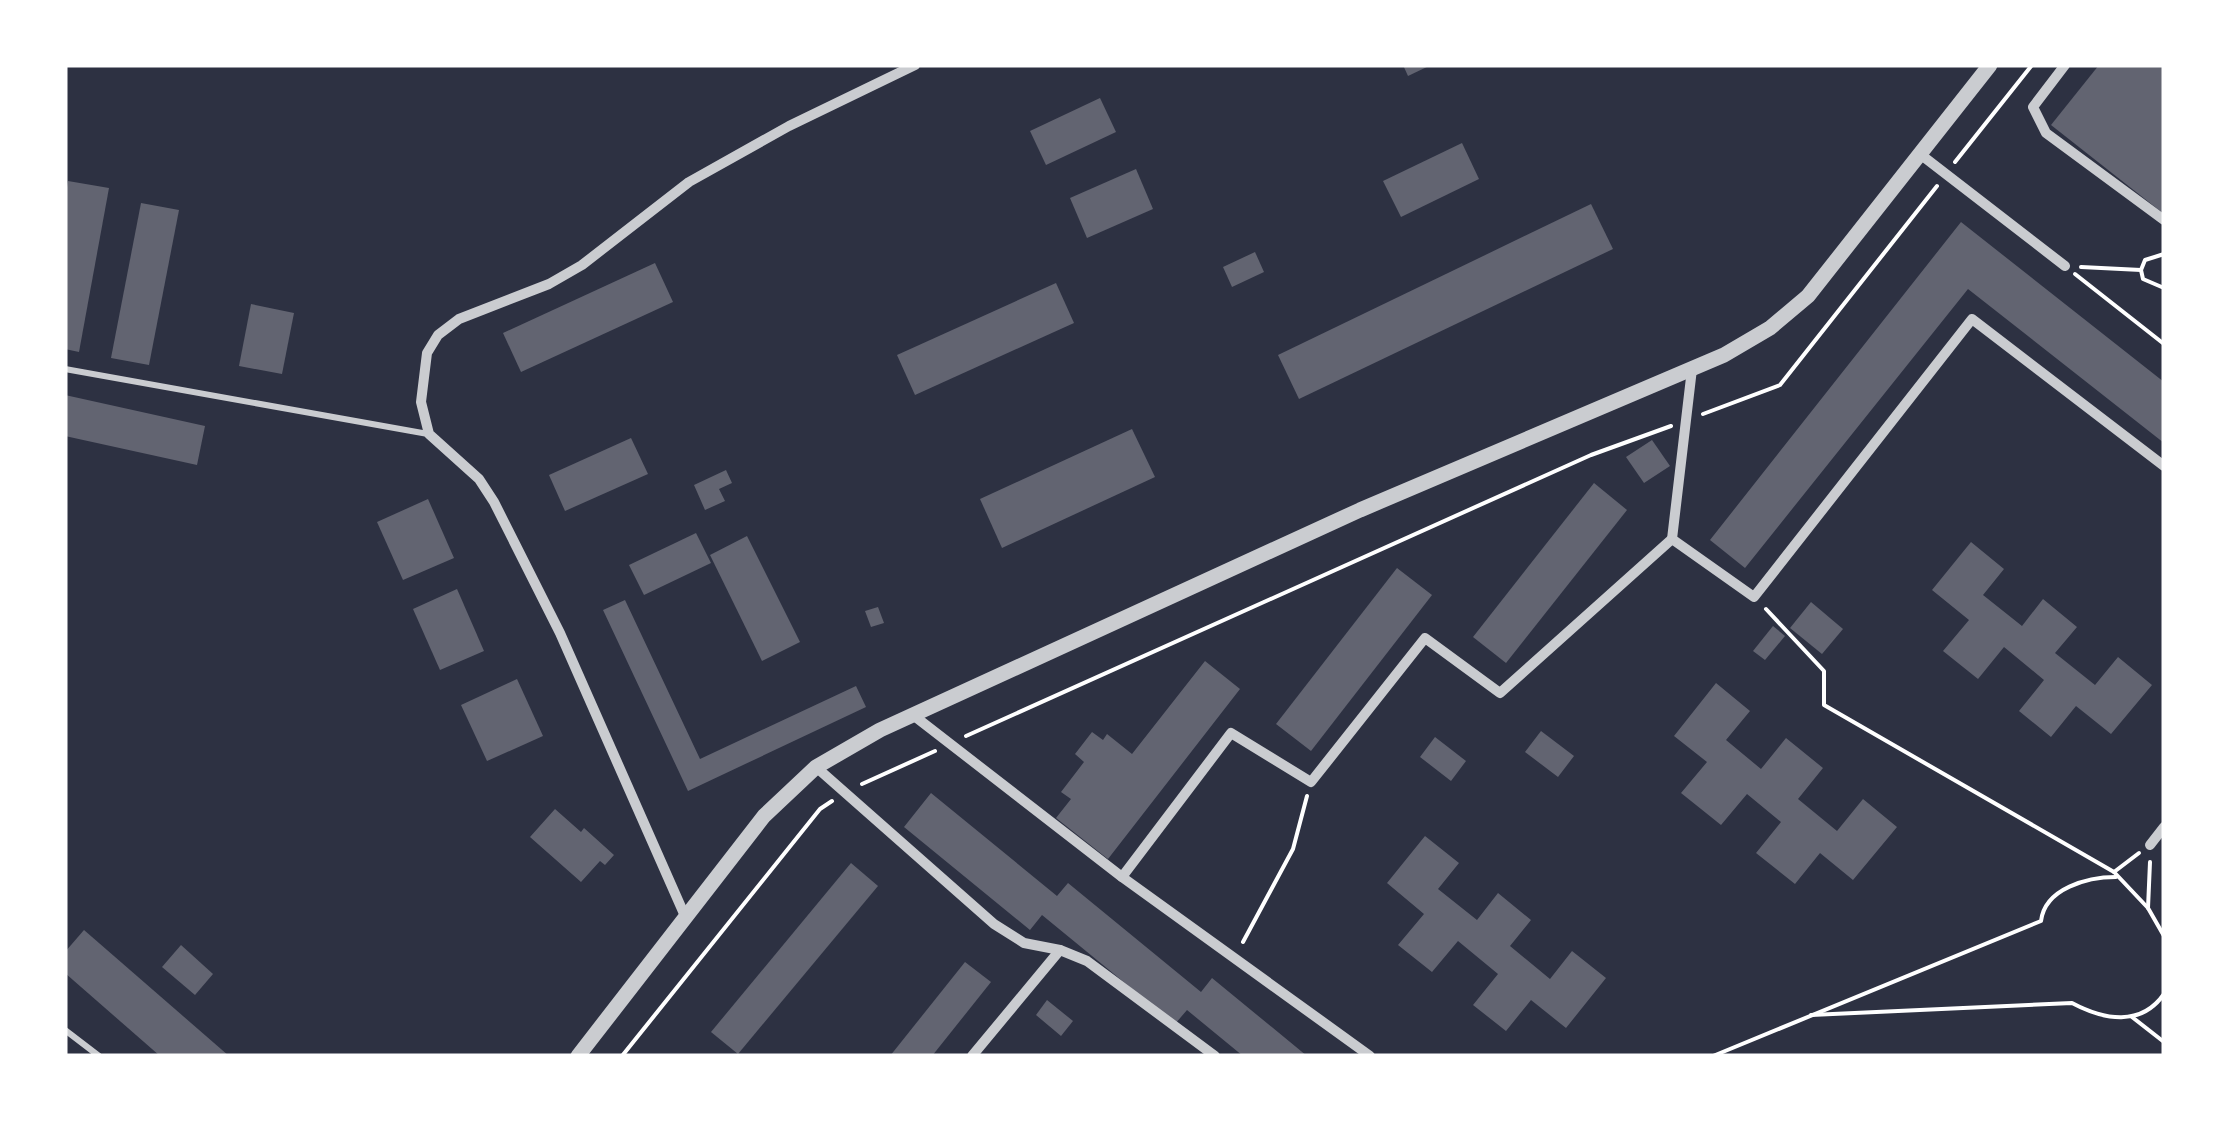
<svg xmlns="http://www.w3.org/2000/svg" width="2229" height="1121" font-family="Roboto,sans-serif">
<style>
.building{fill:#626471}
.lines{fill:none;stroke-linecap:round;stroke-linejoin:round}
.path{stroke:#fff;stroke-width:4}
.service{stroke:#caccd0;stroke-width:6}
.minor{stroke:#caccd0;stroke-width:10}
.tertiary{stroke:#caccd0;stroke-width:15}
</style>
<rect width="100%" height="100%" fill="#2d3142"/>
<g class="building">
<path d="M1403,65H1431L1408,76Z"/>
<path d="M2099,65H2164V214L2051,125Z"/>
<path d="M1100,98L1116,132L1046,165L1030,131Z"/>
<path d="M1462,143L1479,179L1401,217L1383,181Z"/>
<path d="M1136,169L1153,209L1087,238L1070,198Z"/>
<path d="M68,181L109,188L79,352L65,349V200Z"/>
<path d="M141,203L179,210L149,365L111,358Z"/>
<path d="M1591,204L1613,249L1299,399L1278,355Z"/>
<path d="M1961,222L2164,382V443L1968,289L1745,568L1710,540Z"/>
<path d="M1255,252L1264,272L1232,287L1223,267Z"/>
<path d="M655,263L673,302L521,372L503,333Z"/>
<path d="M1056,283L1074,323L915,395L897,355Z"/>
<path d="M251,304L294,313L282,374L239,366Z"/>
<path d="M65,395L205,426L197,465L65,436Z"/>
<path d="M1132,429L1155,477L1002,548L980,499Z"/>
<path d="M631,438L648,474L565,511L549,475Z"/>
<path d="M1652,440L1670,466L1644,483L1626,457Z"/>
<path d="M726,470L732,483L719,489L725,501L705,510L694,485Z"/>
<path d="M1594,483L1627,510L1506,663L1473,637Z"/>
<path d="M428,499L454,558L403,580L377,522Z"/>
<path d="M696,533L711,563L644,595L629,565Z"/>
<path d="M747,536L800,642L762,661L710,555Z"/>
<path d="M1971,542L2004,569L1983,595L2022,626L2043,599L2077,627L2055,653L2095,685L2118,657L2152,685L2111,734L2076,706L2051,737L2019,711L2044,680L2004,647L1978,679L1943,651L1969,620L1932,590Z"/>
<path d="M1397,568L1432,595L1311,751L1276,724Z"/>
<path d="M457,589L484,651L440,670L413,609Z"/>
<path d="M625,600L700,759L856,686L866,707L688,791L603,610Z"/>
<path d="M1811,602L1843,629L1822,654L1790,628Z"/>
<path d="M878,607L884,623L871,627L865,611Z"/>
<path d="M1773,626L1785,636L1765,660L1753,651Z"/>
<path d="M1205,661L1240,689L1108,859L1056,818L1071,799L1061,792L1084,762L1075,754L1092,732L1103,740L1107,734L1132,754Z"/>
<path d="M517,679L543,736L487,761L461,705Z"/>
<path d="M1716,683L1750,711L1726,740L1761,769L1786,738L1823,768L1798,799L1837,831L1863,799L1897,827L1853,880L1820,853L1795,884L1756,853L1781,822L1747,794L1721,825L1681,793L1707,762L1674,736Z"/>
<path d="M1541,731L1574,756L1558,777L1525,752Z"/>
<path d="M1435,737L1466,761L1451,781L1420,757Z"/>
<path d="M931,793L1057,896L1068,883L1201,992L1212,978L1307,1056H1243L1187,1010L1175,1024L1042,915L1030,930L904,827Z"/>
<path d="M555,809L581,832L584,828L614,855L605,865L600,861L581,882L530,837Z"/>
<path d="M1425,836L1459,863L1438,889L1477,920L1498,893L1531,920L1510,946L1550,979L1572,951L1606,978L1566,1028L1531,1000L1506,1031L1473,1005L1498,974L1458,941L1432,972L1398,945L1424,914L1387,883Z"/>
<path d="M851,863L878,886L738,1054L711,1032Z"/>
<path d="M84,930L229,1056H160L65,973V952Z"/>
<path d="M181,945L213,974L195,995L162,967Z"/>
<path d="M965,962L991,982L932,1056H890Z"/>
<path d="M1047,1000L1073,1021L1061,1036L1036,1015Z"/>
</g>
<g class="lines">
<g class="path">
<path d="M1955,162L2032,65"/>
<path d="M2164,254L2145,260L2141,270L2143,279L2164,288"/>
<path d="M2081,267L2141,270"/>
<path d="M2075,274L2164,344"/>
<path d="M1703,414L1780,385L1937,186"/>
<path d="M1766,609L1824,671V705L2114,872L2148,908L2164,936"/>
<path d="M966,736L1591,455L1671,426"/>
<path d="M862,784L935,751"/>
<path d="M2114,872L2139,853"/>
<path d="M2148,908L2150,862"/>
<path d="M1243,942L1293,849L1307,796"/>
<path d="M1811,1015L2072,1003C2104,1020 2141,1027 2164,994"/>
<path d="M2132,1017L2164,1042"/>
<path d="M622,1056L820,809L832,801"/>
<path d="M1713,1056L2041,921C2045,888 2088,877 2116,877"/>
</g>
<g class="service">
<path d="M65,369L428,434"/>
<path d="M65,1030L99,1056"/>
</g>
<g class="minor">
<path d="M2065,65L2033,107L2046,133L2164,220"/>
<path d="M1920,154L2065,266"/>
<path d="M1692,369L1672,539L1754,597L1972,319L2164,466"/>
<path d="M913,715L1122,877L1231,733L1311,782L1425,638L1500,693L1672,539"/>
<path d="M816,767L994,924L1024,943L1060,950L1087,961L1215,1056"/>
<path d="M2150,845L2164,827"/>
<path d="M1122,877L1370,1056"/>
<path d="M685,916L560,633L494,502L479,479L429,434L421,402L427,353L438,335L459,319L549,284L582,265L689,182L789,126L915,65"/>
<path d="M972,1056L1060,950"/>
</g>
<path class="tertiary" d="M578,1056L764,816L816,767L880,730L1360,510L1724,355L1770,328L1808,296L1990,65"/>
</g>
<rect width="2229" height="1121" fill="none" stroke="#ffffff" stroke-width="135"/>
</svg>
